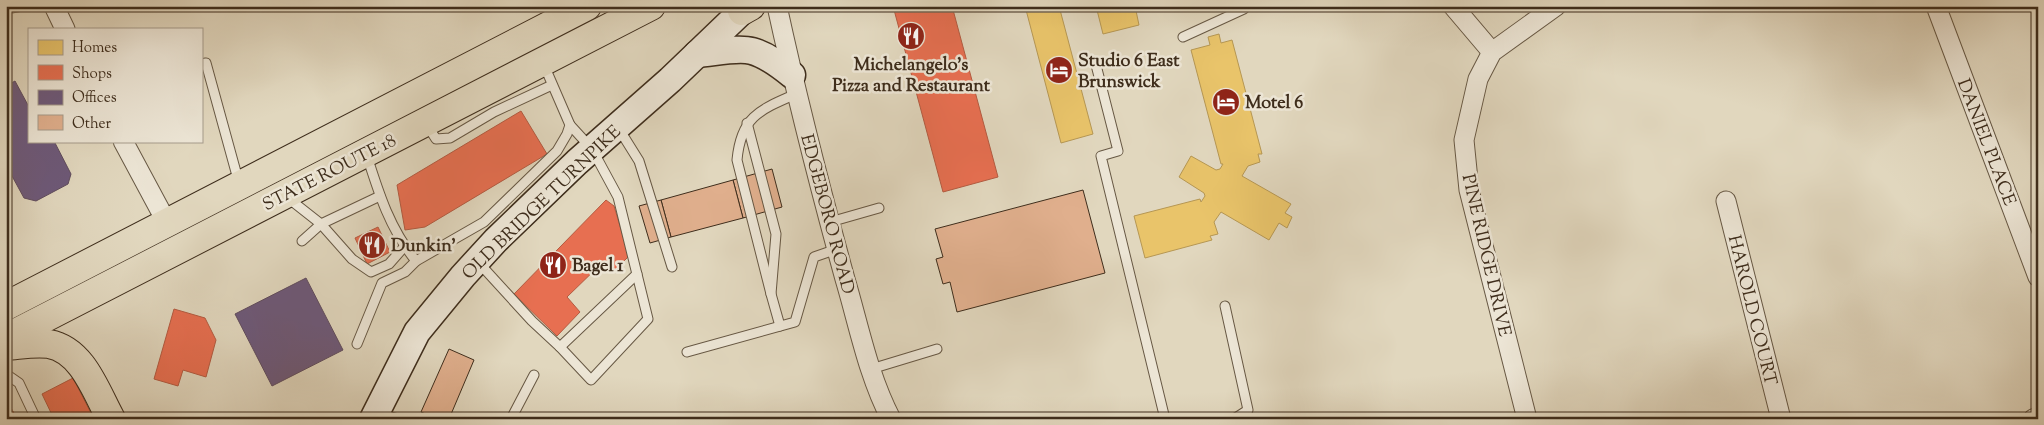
<svg xmlns="http://www.w3.org/2000/svg" width="2044" height="425" font-family="'Sorts Mill Goudy',serif">
<style>
.homes{fill:#e9c46a;stroke:#b69753}
.shops{fill:#e76f51;stroke:#b45b41}
.offices{fill:#6d597a;stroke:#5f4c5e}
.building{fill:#e0af8d;stroke:#3e2d1c}
.lines{fill:none;stroke-linecap:round;stroke-linejoin:round}
.lane-casing{stroke:#675844;stroke-width:11}
.street-casing{stroke:#675844;stroke-width:21}
.secondary-casing{stroke:#3e2d1c;stroke-width:29}
.highway-casing{stroke:#3e2d1c;stroke-width:30}
.lane{stroke:#ece5d5;stroke-width:9}
.street{stroke:#ece5d5;stroke-width:19}
.secondary{stroke:#ece5d5;stroke-width:26}
.highway{stroke:#e1d7be;stroke-width:28}
.labels{text-anchor:middle;stroke-width:5;stroke-linejoin:round;paint-order:stroke}
.poi-label{font-size:18px;font-weight:bold;fill:#3e2d1c;stroke:#ece5d5;text-anchor:start}
.street-label{font-size:18px;fill:#3e2d1c;stroke:#ece5d5}
</style>
<rect width="100%" height="100%" fill="#e1d7be"/>
<filter id="stains"><feTurbulence type="fractalNoise" baseFrequency=".004" numOctaves="4"/><feColorMatrix values="0 0 0 0 .2 0 0 0 0 .09 0 0 0 0 .02 0 0 0 .5 -.17"/></filter>
<radialGradient id="worn" r=".72"><stop offset=".6" stop-color="#630" stop-opacity="0"/><stop offset="1" stop-color="#630" stop-opacity=".3"/></radialGradient>
<g class="homes">
<path d="M1025,6H1059L1093,134L1061,143Z"/>
<path d="M1096,6H1135L1139,25L1103,34Z"/>
<path d="M1219,34L1221,43L1232,40L1262,154H1258L1260,162L1248,166L1242,176L1291,204L1285,213L1292,217L1287,228L1279,223L1269,240L1221,212L1214,222L1218,234L1210,236L1212,240L1145,258L1134,216L1200,199L1201,202L1205,196L1204,193L1179,177L1191,156L1216,170L1220,169L1223,164H1221L1191,50L1210,45L1208,37Z"/>
</g>
<g class="shops">
<path d="M893,6H952L998,177L943,192Z"/>
<path d="M521,111L547,154L425,227L405,230L397,185Z"/>
<path d="M606,200L614,206L629,256L614,271L604,261L567,297L580,312L557,336L514,294Z"/>
<path d="M378,227L390,252L367,264L355,238Z"/>
<path d="M174,309L205,318L216,340L206,377L183,370L178,386L154,379Z"/>
<path d="M73,378L94,419H54L42,394Z"/>
<path d="M6,398L17,419H6Z"/>
</g>
<g class="offices">
<path d="M15,81L29,107V141H54L71,174L68,184L36,201L24,198L6,165V86Z"/>
<path d="M306,278L343,350L272,386L235,314Z"/>
</g>
<g class="building">
<path d="M772,169L782,207L743,218L733,180Z"/>
<path d="M733,180L743,218L671,237L661,200Z"/>
<path d="M1083,190L1105,273L957,312L950,282L943,284L936,259L943,257L935,229Z"/>
<path d="M661,200L671,237L650,243L639,206Z"/>
<path d="M449,349L474,360L449,419H437L421,412Z"/>
</g>
<g class="lines">
<g class="lane-casing">
<g id="lane">
<path d="M6,9L22,6"/>
<path d="M1183,37L1244,9L1242,6"/>
<path d="M201,64L206,63L239,183"/>
<path d="M1096,65L1118,151L1101,156L1165,419"/>
<path d="M747,123L776,234L771,294L780,326"/>
<path d="M427,125L436,139L450,138L494,112L552,85"/>
<path d="M619,129L639,161L672,267"/>
<path d="M367,156C379,194 390,229 416,261"/>
<path d="M288,198L321,224L352,259L371,272L389,264L404,247"/>
<path d="M830,222L879,208"/>
<path d="M302,241L321,224L380,196"/>
<path d="M479,263L532,321L560,347L591,380L648,319L618,197L592,149L570,125"/>
<path d="M771,294L737,160C741,117 759,110 796,94"/>
<path d="M1225,306L1248,410L1234,419"/>
<path d="M357,344L382,283L405,272L416,261L484,222L557,151L567,134L570,125L544,65"/>
<path d="M560,347L637,274"/>
<path d="M687,352L795,322L814,257L837,249"/>
<path d="M871,369L937,349"/>
<path d="M6,374L19,383L36,419"/>
<path d="M378,413L398,419"/>
<path d="M511,419L534,375"/>
</g>
</g>
<g class="street-casing">
<g id="street">
<path d="M54,6L65,29"/>
<path d="M777,6C797,98 820,188 845,279C859,326 868,375 891,419"/>
<path d="M1453,6L1492,52"/>
<path d="M1936,6L2038,277"/>
<path d="M123,141L167,223"/>
<path d="M1726,201L1781,419"/>
<path d="M1527,419L1469,190L1464,140L1478,79L1492,52L1556,6"/>
<path d="M2033,419L2038,417"/>
</g>
</g>
<g class="secondary-casing">
<g id="secondary">
<path d="M697,54C713,53 738,47 752,51C767,55 781,66 792,75"/>
<path d="M373,419L417,332L463,276L496,240L577,162L670,80L742,11"/>
</g>
</g>
<g class="highway-casing">
<g id="highway">
<path d="M742,11L751,6"/>
<path d="M6,306L587,6"/>
<path d="M6,338L651,6"/>
<path d="M6,346C20,345 35,342 49,344C83,350 96,392 111,419"/>
</g>
</g>
<use href="#lane" class="lane"/>
<use href="#street" class="street"/>
<use href="#secondary" class="secondary"/>
<use href="#highway" class="highway"/>
</g>
<defs>
<g id="restaurant-disc" transform="scale(1.4375)"><circle r="9.5" fill="#8f2418" stroke="#ece5d5"/><path d="M-5-6h1v4h1v-4h1v4h1v-4h1v5L-1.5 .5V6h-2V.5L-5-1ZM5-6V6H3V1.5H1.5Q1.5-4 5-6Z" fill="#fff"/></g>
<g id="hotel-disc" transform="scale(1.4375)"><circle r="9.5" fill="#8f2418" stroke="#ece5d5"/><path d="M-6-4.5h1.5V1H6V5H4.5V3h-9V5H-6ZM-4 0a1.8 1.8 0 1 1 3.6 0ZM.5 0V-2.5h3Q6-2.5 6 0Z" fill="#fff"/></g>
</defs>
<g fill-rule="evenodd">
<use href="#restaurant-disc" x="911" y="36"/>
<use href="#hotel-disc" x="1059" y="70"/>
<use href="#hotel-disc" x="1226" y="102"/>
<use href="#restaurant-disc" x="372" y="245"/>
<use href="#restaurant-disc" x="553" y="265"/>
</g>
<g class="labels">
<g class="poi-label">
<text x="1078" y="66">Studio 6 East<tspan x="1078" dy="21">Brunswick</tspan></text>
<text x="911" y="70" text-anchor="middle">Michelangelo's<tspan x="911" dy="21">Pizza and Restaurant</tspan></text>
<text x="1245" y="108">Motel 6</text>
<text x="391" y="251">Dunkin'</text>
<text x="572" y="271">Bagel 1</text>
</g>
<g class="street-label">
<text transform="translate(1987 142) rotate(69)" y="6">DANIEL PLACE</text>
<text transform="translate(329 172) rotate(-27)" y="6">STATE ROUTE 18</text>
<text transform="translate(541 202) rotate(-44)" y="6">OLD BRIDGE TURNPIKE</text>
<text transform="translate(828 214) rotate(75)" y="6">EDGEBORO ROAD</text>
<text transform="translate(1487 255) rotate(77)" y="6">PINE RIDGE DRIVE</text>
<text transform="translate(1753 310) rotate(76)" y="6">HAROLD COURT</text>
</g>
</g>
<rect width="2044" height="425" fill="none" stroke="#e1d7be" stroke-width="25"/>
<rect x="8" y="8" width="2029" height="410" fill="none" stroke="#3e2d1c" stroke-width="2.5"/>
<rect x="12" y="12" width="2019" height="400" fill="none" stroke="#3e2d1c"/>
<rect x="28" y="28" width="175" height="115" fill="#ece5d5" stroke="#a69b8b"/>
<rect x="38" y="40" width="25" height="15" fill="#e9c46a" stroke="#a69b8b"/>
<text x="72" y="52" font-size="15" fill="#3e2d1c">Homes</text>
<rect x="38" y="65" width="25" height="15" fill="#e76f51" stroke="#a69b8b"/>
<text x="72" y="78" font-size="15" fill="#3e2d1c">Shops</text>
<rect x="38" y="90" width="25" height="15" fill="#6d597a" stroke="#a69b8b"/>
<text x="72" y="102" font-size="15" fill="#3e2d1c">Offices</text>
<rect x="38" y="115" width="25" height="15" fill="#e0af8d" stroke="#a69b8b"/>
<text x="72" y="128" font-size="15" fill="#3e2d1c">Other</text>
<rect width="100%" height="100%" filter="url(#stains)"/>
<rect width="100%" height="100%" fill="url(#worn)"/>
</svg>
